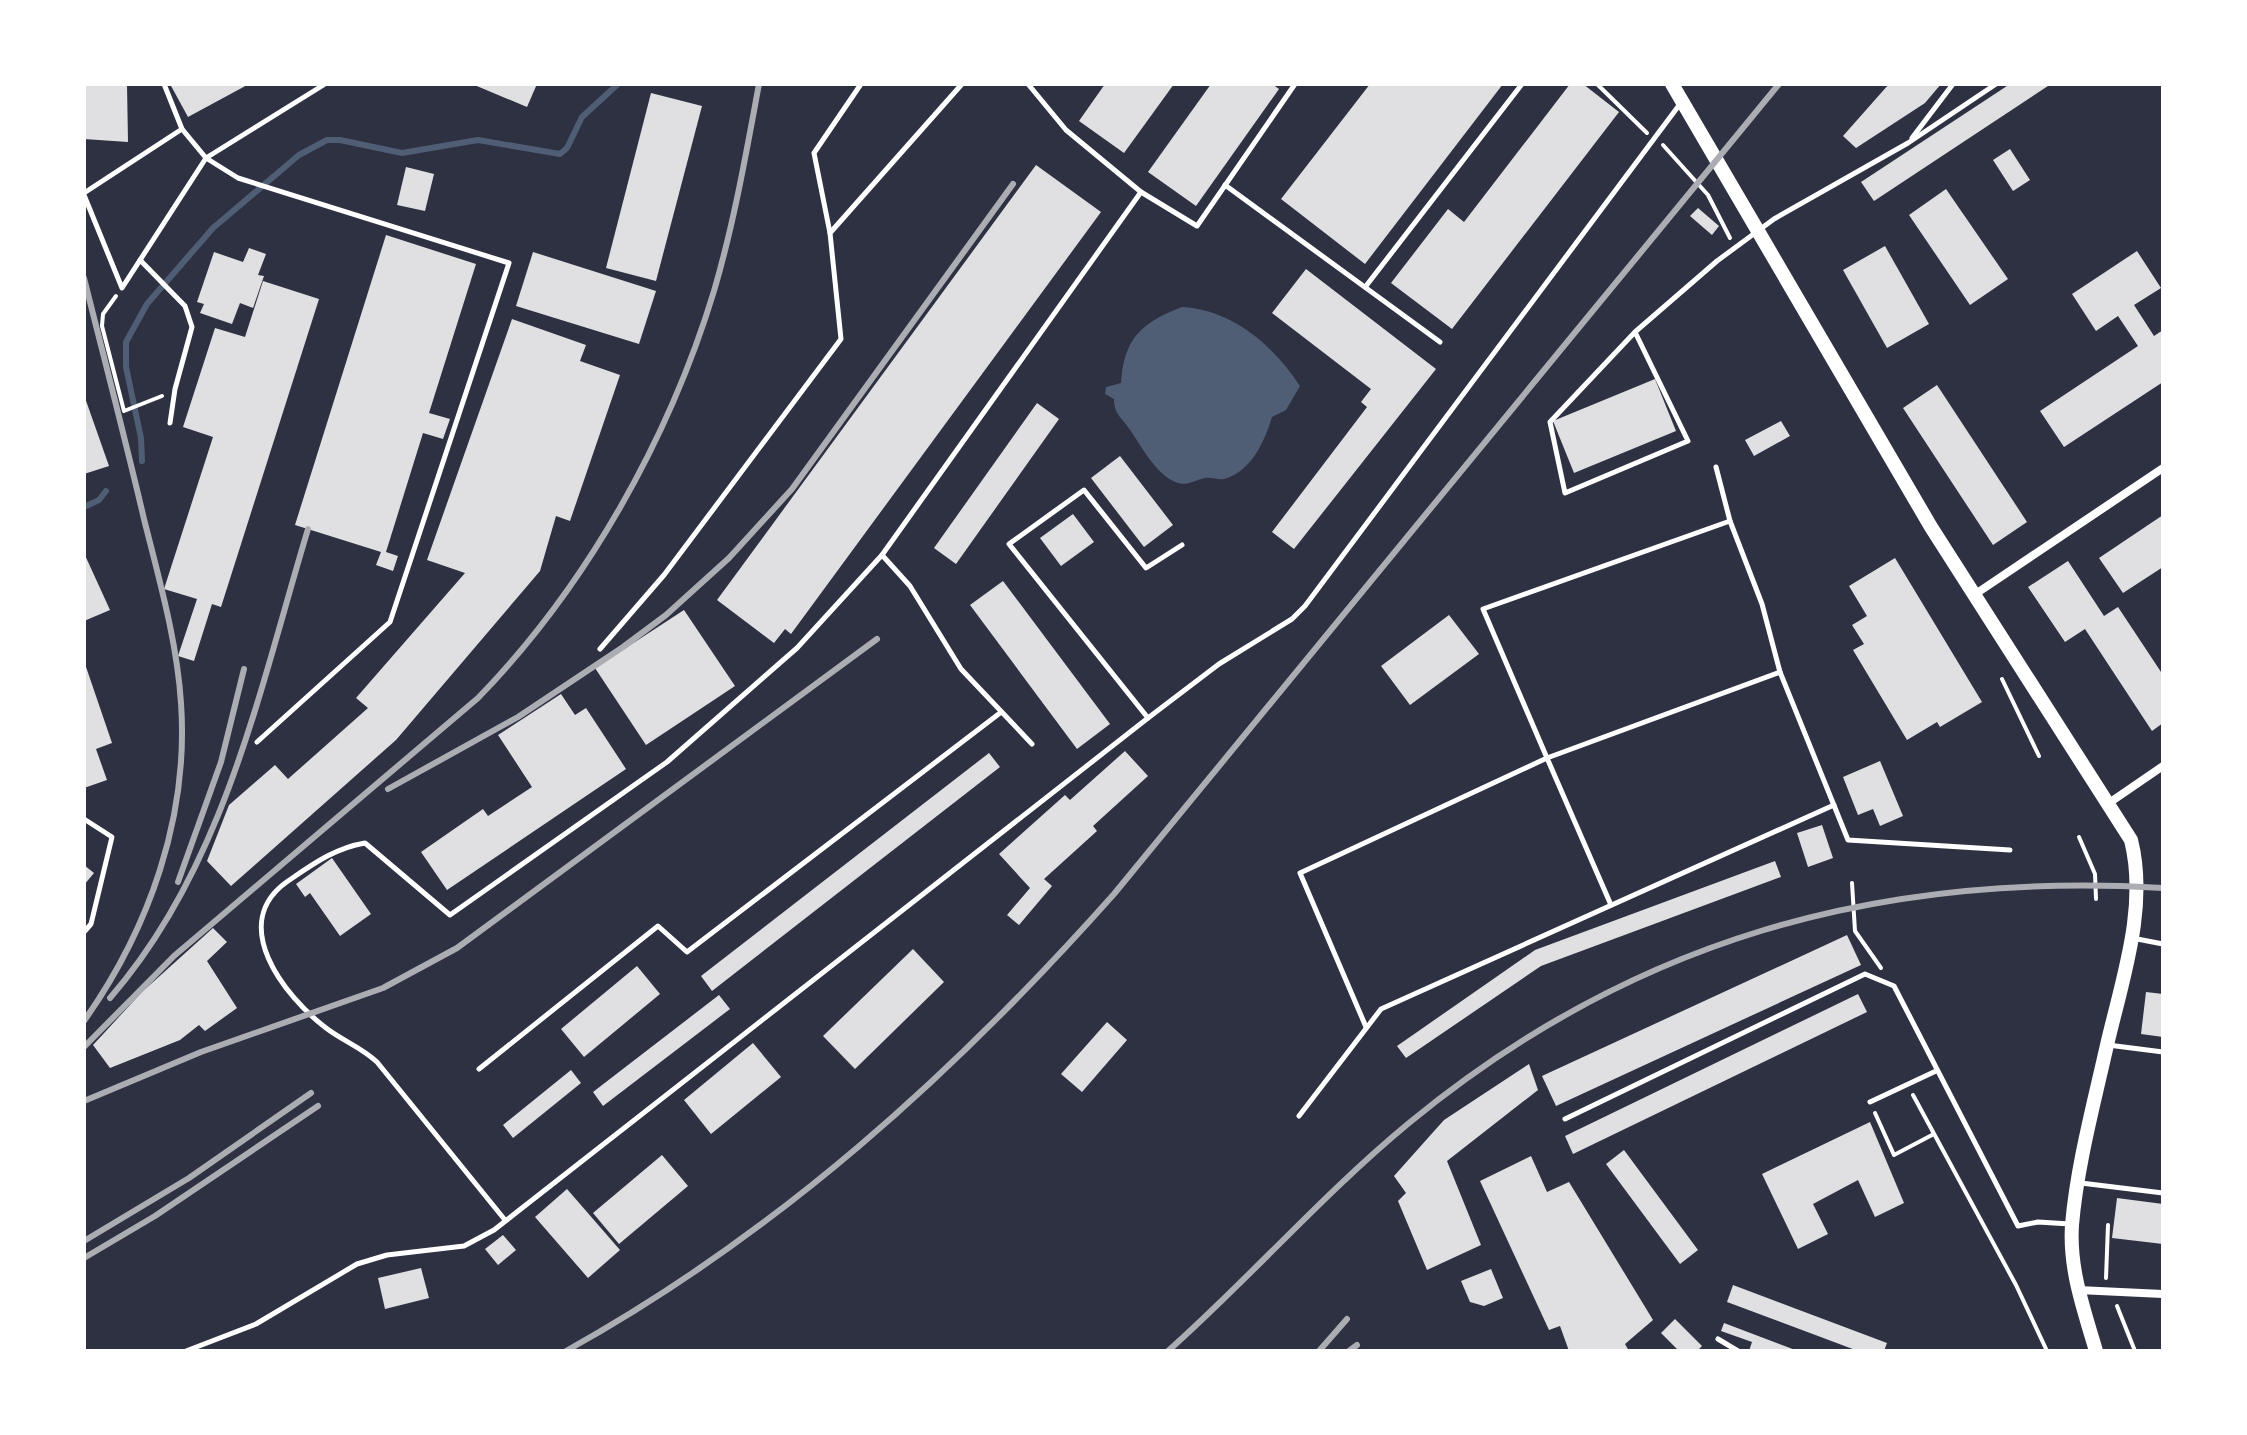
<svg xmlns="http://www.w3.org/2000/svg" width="2247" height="1435" font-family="Manrope,sans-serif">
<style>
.water{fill:#4f5d75}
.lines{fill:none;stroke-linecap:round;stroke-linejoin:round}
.stream{stroke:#4f5d75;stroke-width:6}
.building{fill:#e0e0e3}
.path{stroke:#fff;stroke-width:4}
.service{stroke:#fff;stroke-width:5}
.minor{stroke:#fff;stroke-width:8}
.secondary{stroke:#fff;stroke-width:14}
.rail{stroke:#abadb3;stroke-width:6}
</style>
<rect width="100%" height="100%" fill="#2d3142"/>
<path class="water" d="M1182,307C1233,310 1273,345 1300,386L1286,410L1272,417C1265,441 1251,472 1224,479C1218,480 1211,477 1205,478C1194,480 1188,487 1175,482C1155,473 1142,447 1130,430C1122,417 1114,415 1114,399L1105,394L1106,387L1121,383C1124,338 1141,323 1182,307Z"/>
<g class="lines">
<g class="stream">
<path d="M142,461L141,438L126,367V342L147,304L213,228L299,155L327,140H340L402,153L478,140L560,154L567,148L582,117L618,84"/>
<path d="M84,507L99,500L106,491"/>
</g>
</g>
<g class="building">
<path d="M84,84H127L128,142L84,139Z"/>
<path d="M170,84H249L188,117Z"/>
<path d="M472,84H537L527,107Z"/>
<path d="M1105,84H1174L1124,153L1079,121Z"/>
<path d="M1211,84H1272L1279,89L1196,206L1148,172Z"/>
<path d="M1370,84H1503L1365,264L1281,199Z"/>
<path d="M1570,84H1583L1619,112L1452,329L1391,283L1448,209L1464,222Z"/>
<path d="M1889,84H1941L1925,103L1856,148L1843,136Z"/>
<path d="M2010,84H2051L1874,201L1861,182Z"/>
<path d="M651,93L702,106L656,281L606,268Z"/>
<path d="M2010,149L2030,180L2013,191L1993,160Z"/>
<path d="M1036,165L1101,212L791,634L785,629L774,643L717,600Z"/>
<path d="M406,167L434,174L425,211L397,205Z"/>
<path d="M1946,189L2008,279L1970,305L1909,215Z"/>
<path d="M1698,208L1719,226L1712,235L1690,216Z"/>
<path d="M386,235L476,264L429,413L450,419L443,439L423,433L386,552L398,556L393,571L376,565L381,552L295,525Z"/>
<path d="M1885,246L1929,324L1887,348L1843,270Z"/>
<path d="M249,248L266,254L258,275L264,276L253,308L240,303L232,324L200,313L204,304L197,302L214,252L243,262Z"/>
<path d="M2137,251L2161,288L2134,305L2154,336L2163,330V382L2064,447L2040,411L2138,346L2118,316L2096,331L2072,294Z"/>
<path d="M533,252L656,291L639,344L516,306Z"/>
<path d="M1306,269L1436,369L1294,549L1272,532L1367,407L1361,402L1371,389L1272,313Z"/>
<path d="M263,281L319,299L221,607L212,604L194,661L178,656L197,599L164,589L213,437L183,427L215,328L245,337Z"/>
<path d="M512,319L586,345L580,361L620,375L570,521L556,516L540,571L396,740L231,886L207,861L229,805L275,765L288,779L368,708L356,698L465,573L427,560Z"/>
<path d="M1655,379L1676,431L1574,473L1553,421Z"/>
<path d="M1937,385L2027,522L1993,545L1903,408Z"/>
<path d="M84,395L109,466L84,474Z"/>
<path d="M1037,403L1059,419L956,564L934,548Z"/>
<path d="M1781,421L1790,436L1754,456L1745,440Z"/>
<path d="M1120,456L1173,525L1144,547L1091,478Z"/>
<path d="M1073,514L1094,542L1061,566L1040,538Z"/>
<path d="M2163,515V567L2123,593L2099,558Z"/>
<path d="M84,553L110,610L84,621Z"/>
<path d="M1895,558L1982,702L1940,727L1937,722L1907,740L1853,650L1864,644L1852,625L1867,616L1849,586Z"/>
<path d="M2068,561L2104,616L2118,607L2163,675V723L2152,731L2085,629L2065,642L2028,587Z"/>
<path d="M1003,581L1110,724L1077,749L970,605Z"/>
<path d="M684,610L735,686L646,745L595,668Z"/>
<path d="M1449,615L1479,654L1410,705L1381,666Z"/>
<path d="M84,661L112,743L96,749L107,780L84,788Z"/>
<path d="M561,694L575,715L586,708L626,769L447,890L421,852L483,809L488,816L532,787L498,735Z"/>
<path d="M1125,751L1148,776L1093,826L1097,831L1044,879L1052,886L1019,925L1007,915L1030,888L999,854L1065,795L1070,800Z"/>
<path d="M989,753L1000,767L712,991L701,976Z"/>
<path d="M1880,761L1903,816L1880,826L1873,809L1858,815L1843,777Z"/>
<path d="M1822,825L1833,858L1808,867L1797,833Z"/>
<path d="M332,858L371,914L340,936L310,893L305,897L296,884Z"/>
<path d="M1775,861L1781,877L1541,966L1406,1058L1397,1046L1535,950Z"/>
<path d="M84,865L94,873L84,885Z"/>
<path d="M213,928L227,942L207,961L237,1008L205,1031L199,1025L180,1040L110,1068L93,1045L142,992Z"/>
<path d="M1847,935L1861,965L1556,1106L1542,1076Z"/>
<path d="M913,949L944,982L855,1069L823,1036Z"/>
<path d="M637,966L660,994L584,1057L561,1029Z"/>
<path d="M2146,992L2163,994V1037L2141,1034Z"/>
<path d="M1858,994L1867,1012L1573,1154L1565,1136Z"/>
<path d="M719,995L730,1009L603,1106L593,1092Z"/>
<path d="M1107,1022L1127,1040L1082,1092L1061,1074Z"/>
<path d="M753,1043L781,1077L711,1134L684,1100Z"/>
<path d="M1529,1064L1538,1090L1447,1161L1481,1245L1427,1270L1398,1201L1406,1193L1394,1176L1444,1120Z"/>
<path d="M571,1070L581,1083L513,1138L503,1125Z"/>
<path d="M1870,1122L1904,1203L1875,1217L1858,1180L1813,1204L1828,1234L1798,1249L1762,1174Z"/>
<path d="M1624,1150L1698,1250L1680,1264L1606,1164Z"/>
<path d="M662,1155L688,1186L619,1244L593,1213Z"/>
<path d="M1531,1156L1547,1192L1569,1182L1653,1320L1625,1344L1629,1351H1569L1560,1326L1549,1330L1480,1181Z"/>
<path d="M567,1189L620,1250L588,1278L535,1217Z"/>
<path d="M2117,1198L2163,1204V1244L2112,1238Z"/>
<path d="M503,1235L516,1250L498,1265L485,1249Z"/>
<path d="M421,1268L429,1298L385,1309L378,1278Z"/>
<path d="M1491,1269L1503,1298L1484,1306L1470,1302L1461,1281Z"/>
<path d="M1733,1285L1887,1343L1884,1351H1858L1727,1302Z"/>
<path d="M1675,1319L1702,1346L1697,1351H1679L1661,1333Z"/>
<path d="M1724,1323L1798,1351H1749L1752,1342L1721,1331Z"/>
</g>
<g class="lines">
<g class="path">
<path d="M1597,84L1647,133"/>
<path d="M1663,145L1708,195L1730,238"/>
<path d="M116,296L103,314L102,326L124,411L162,396"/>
<path d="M2002,679L2039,756"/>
<path d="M2079,837L2095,874L2096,899"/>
<path d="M1852,883L1855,931L1881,968"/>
<path d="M1913,1095L2016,1285L2047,1351"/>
<path d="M1875,1113L1894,1155L1932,1135"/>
<path d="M2106,1278L2108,1225"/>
<path d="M2117,1306L2135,1351"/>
</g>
<g class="service">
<path d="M1028,84L1066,130L1141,192"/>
<path d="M182,129L206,158L238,178L509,263L390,622L257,742"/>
<path d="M1912,138L1953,84"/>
<path d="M1225,185L1440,342"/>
<path d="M84,193L182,129L164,84"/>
<path d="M84,195L122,288L206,158L325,84"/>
<path d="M830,233L814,153L861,84"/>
<path d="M140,260L185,306L192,327L175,389L170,423"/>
<path d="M1366,286L1522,84"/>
<path d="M1635,332L1550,422L1565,493L1688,441L1635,332L1717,261L1774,219L1908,143L1996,84"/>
<path d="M1716,467L1730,521L1762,604L1780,672L1848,840L2010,850"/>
<path d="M1182,545L1146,568L1084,490L1009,544L1148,718L1219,664L1292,619L1305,606L1680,104"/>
<path d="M882,555L910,586L961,669L1032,744"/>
<path d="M600,649L664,575L841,339L830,233L962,84"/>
<path d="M84,819L112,837L91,924L84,932"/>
<path d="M1611,905L1547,758L1780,672"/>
<path d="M2132,938L2163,944"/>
<path d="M1366,1027L1300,873L1547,758L1483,609L1730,521"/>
<path d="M2108,1045L2163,1052"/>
<path d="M479,1069L658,926L687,952L1000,713"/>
<path d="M1870,1102L1936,1071"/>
<path d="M1299,1116L1381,1009L1834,805"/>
<path d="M1565,1119L1865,974L1894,986L2018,1226L2038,1222L2070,1224"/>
<path d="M2081,1183L2163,1193"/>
<path d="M505,1220L377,1062C361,1047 343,1041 326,1028C284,996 227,923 288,881C313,864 335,848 365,843L450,915L667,762L797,648L882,555L1141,192L1197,226L1295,84"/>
<path d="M1718,1339L1738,1351"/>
<path d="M186,1351L256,1324L357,1264L387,1255L464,1246L494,1230L1148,718"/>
</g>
<g class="minor">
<path d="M1974,595L2163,468"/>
<path d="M2109,803L2163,766"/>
<path d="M2078,1290L2163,1294"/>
</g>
<path class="secondary" d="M1672,84L1931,527L2131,840C2148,907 2122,980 2107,1045C2094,1103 2077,1166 2072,1225C2069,1269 2084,1310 2096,1351"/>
<g class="rail">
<path d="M84,278C104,358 125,438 144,519C159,579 177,641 181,703C189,817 149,929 84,1021"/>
<path d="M388,789L518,717L623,647L666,615L729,558L792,489L1013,184"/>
<path d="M178,882L221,762L244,669"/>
<path d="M110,998C224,867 259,691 308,529"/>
<path d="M84,1047L174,956L478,698C586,587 669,439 714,291C734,223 746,154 759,84"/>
<path d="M84,1101L201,1052L383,988L457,948L877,639"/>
<path d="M84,1241L189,1178L311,1093"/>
<path d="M84,1258L155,1216L318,1106"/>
<path d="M566,1351C778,1233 954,1074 1114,894L1779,84"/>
<path d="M1168,1351C1250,1278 1324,1193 1409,1123C1631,940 1878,871 2163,888"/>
<path d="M1319,1351L1347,1319"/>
<path d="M1349,1351L1357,1345"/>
</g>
</g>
<rect width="2247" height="1435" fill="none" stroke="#ffffff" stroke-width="172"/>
</svg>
